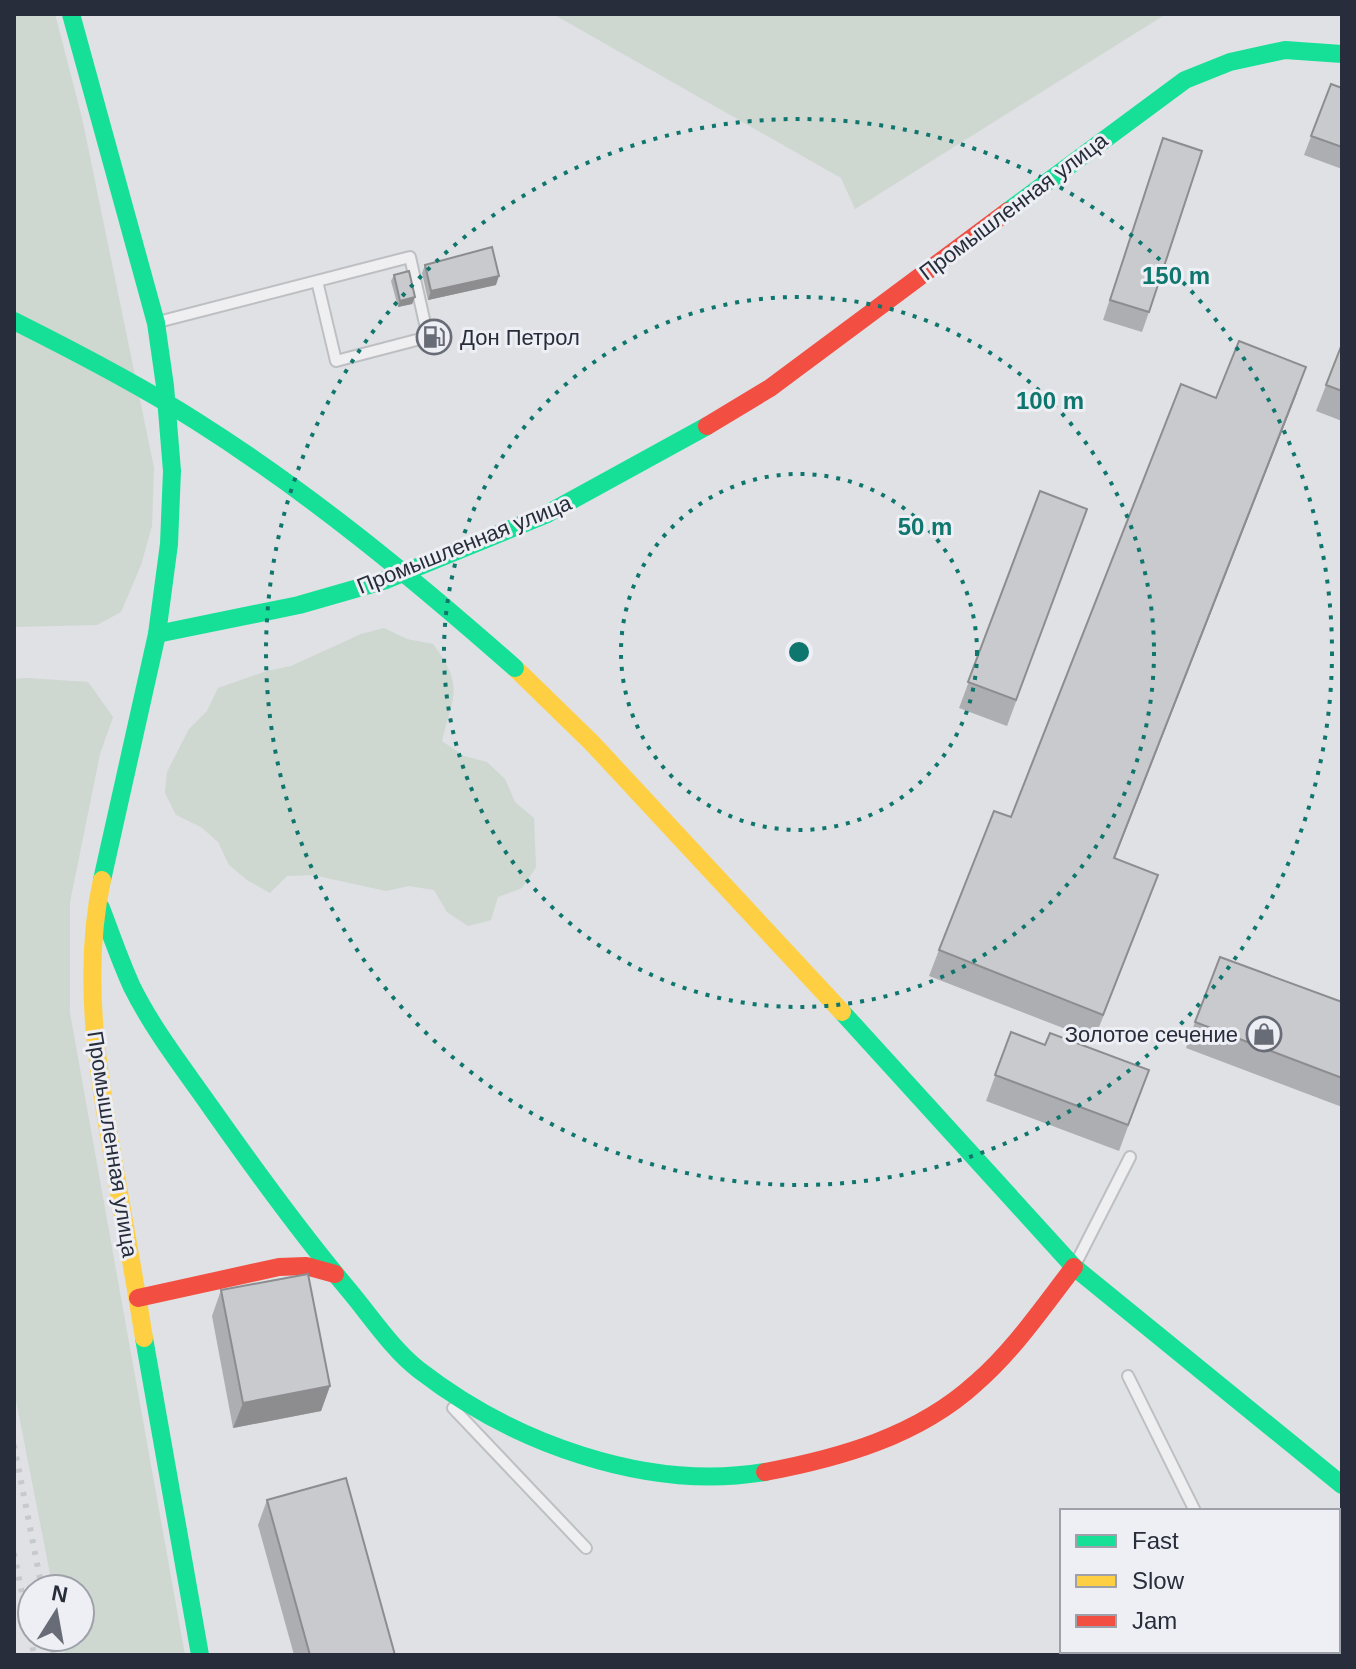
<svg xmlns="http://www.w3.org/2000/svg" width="1356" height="1669" font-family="Helvetica,sans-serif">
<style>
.green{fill:#ced7d0}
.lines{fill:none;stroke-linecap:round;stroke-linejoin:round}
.lane-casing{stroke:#bdbfc2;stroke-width:14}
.lane{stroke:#efeff1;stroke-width:10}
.fast{stroke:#16e098;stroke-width:18}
.slow{stroke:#ffcf43;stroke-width:18}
.jam{stroke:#f24e42;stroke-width:18}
.rail{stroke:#c8c9cc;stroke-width:6;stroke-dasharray:4 8;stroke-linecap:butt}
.fast-bridge{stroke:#16e098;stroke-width:18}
.wall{fill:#adaeb1}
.shaded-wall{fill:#8d8d90}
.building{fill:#c9cace;stroke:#8d8d90;stroke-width:2}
.ring{fill:none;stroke:#0f766e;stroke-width:4;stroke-dasharray:4 8}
.labels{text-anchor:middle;stroke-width:6;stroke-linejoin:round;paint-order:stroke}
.street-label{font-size:22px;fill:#282d3b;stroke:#edeff4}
.poi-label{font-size:22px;fill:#282d3b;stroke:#edeff4;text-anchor:start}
.centre{fill:#0f766e;stroke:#edeff4;stroke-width:4}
.ring-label{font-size:24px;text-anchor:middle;font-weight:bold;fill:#0f766e;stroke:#edeff4;stroke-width:6;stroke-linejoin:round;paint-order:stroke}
</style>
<rect width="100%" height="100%" fill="#dfe1e4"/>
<g class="green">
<path d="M14,14H55L82,118L154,468L152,526L141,565L121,612L97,625L14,627Z"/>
<path d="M553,14H1166L855,209L841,178Z"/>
<path d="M384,628L407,639L433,644C465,687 453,694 442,741L464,756L487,762L505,779L515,802L534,818L536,867L522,888L498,897L491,920L468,926L447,912L434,890L409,886L386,891L313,875L287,876L270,893L247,880L229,865L218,842L201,827L176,815L165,793L167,772L189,729L207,711L218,688L267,671L291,666L361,634Z"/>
<path d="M26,678L88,682L113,717L100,754L70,902V1013L185,1655H65L62,1637H80V1589H53L14,1390V679Z"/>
</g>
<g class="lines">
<g class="lane-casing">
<g id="lane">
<path d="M158,322L410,257L428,337L336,361L317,281"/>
<path d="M1075,1265L1130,1157"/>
<path d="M1128,1376L1195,1511"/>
<path d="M453,1408L586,1548"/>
<path d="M1264,1651L1266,1655"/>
</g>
</g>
<use href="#lane" class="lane"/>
<g class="fast">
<path d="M71,14L156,323L165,386L172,471L169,544L157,634L102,880"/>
<path d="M1008,211L1185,80L1230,62L1285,50L1342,54"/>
<path d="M157,634L299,605L386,580L545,515L707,426"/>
<path d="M101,908C111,934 120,961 132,987C154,1031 184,1069 212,1109C255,1170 299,1231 347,1288C370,1315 391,1348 419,1370C512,1442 646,1492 765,1472"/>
<path d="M842,1012L1074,1267L1342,1485"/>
<path d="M144,1338L200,1655"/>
</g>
<g class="slow">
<path d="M515,668L592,743L842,1012"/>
<path d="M102,880C81,975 98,1075 115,1170C125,1226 135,1282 144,1338"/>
</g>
<g class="jam">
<path d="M707,426L770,388L1008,211"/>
<path d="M138,1298L279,1267L306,1266L335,1274"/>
<path d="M765,1472C840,1458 918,1436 976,1383C1014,1350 1043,1307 1074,1267"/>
</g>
<g class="rail">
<path d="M14,1445L42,1589"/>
<path d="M14,1553L34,1655"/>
<path d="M51,1637L54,1655"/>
<path d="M1339,1655L1342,1646"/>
</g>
<path class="fast-bridge" d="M14,321C76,352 138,384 196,421C310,493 414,579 515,668"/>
</g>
<g class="wall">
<path d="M1331,84L1342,88V169L1304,155Z"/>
<path d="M1163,138L1149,312L1142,332L1103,320Z"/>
<path d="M425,265L496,285L428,300L422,273Z"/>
<path d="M394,275L415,297L412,304L398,307L391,281Z"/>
<path d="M1342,344V421L1316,411Z"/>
<path d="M1297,393L1115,858L1149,900L1094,1040L929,976L939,950L1011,817L1216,398Z"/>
<path d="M1040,491L1087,509L1007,726L959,708Z"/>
<path d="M1342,1002V1107L1186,1048L1195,1022Z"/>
<path d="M1011,1032L1045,1045L1149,1070L1119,1151L986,1101Z"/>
<path d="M221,1290L330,1386L321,1411L233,1428L212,1316Z"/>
<path d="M267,1500L395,1655H294L258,1525Z"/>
</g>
<g class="shaded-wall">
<path d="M499,276L496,285L428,300L431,291Z"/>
<path d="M415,297L412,304L398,307L400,301Z"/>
<path d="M1306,367L1297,393L1105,883L1114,858Z"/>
<path d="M330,1386L321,1411L233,1428L243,1403Z"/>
</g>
<g class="building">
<path d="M1331,84L1342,88V147L1311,136Z"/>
<path d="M1163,138L1202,151L1149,312L1110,300Z"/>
<path d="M492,247L499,276L431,291L425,265Z"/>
<path d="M409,271L415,297L400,301L394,275Z"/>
<path d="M1239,341L1306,367L1114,858L1158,875L1103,1015L939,950L994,811L1011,817L1181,384L1216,398Z"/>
<path d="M1342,344V391L1326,385Z"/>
<path d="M1040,491L1087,509L1016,700L968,682Z"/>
<path d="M1220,957L1342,1002V1078L1195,1022Z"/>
<path d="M1011,1032L1045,1045L1050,1033L1149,1070L1128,1125L995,1075Z"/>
<path d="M308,1274L330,1386L243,1403L221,1290Z"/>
<path d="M346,1478L395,1655H310L267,1500Z"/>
</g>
<g class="ring">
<circle cx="799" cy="652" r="178"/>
<circle cx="799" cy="652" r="355"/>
<circle cx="799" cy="652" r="533"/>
</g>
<defs>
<g id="fuel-ring" transform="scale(1.8)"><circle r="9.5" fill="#edeff4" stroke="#686c76" stroke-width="1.5"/><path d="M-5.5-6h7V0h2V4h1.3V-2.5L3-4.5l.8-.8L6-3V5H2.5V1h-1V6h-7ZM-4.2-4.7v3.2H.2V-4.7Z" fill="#686c76"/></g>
<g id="shop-ring" transform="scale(1.8)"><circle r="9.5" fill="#edeff4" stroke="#686c76" stroke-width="1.5"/><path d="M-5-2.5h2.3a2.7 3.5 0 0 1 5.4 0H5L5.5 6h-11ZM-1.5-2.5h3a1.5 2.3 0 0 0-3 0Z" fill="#686c76"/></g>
</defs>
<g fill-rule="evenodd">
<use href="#fuel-ring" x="434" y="337"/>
<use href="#shop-ring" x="1264" y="1034"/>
</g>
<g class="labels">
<g class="street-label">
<text transform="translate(1013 206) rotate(-37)" y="8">Промышленная улица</text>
<text transform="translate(464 544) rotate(-22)" y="8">Промышленная улица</text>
<text transform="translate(113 1144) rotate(81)" y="8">Промышленная улица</text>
</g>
<g class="poi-label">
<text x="460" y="345">Дон Петрол</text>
<text x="1238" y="1042" text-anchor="end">Золотое сечение</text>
</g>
</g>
<circle cx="799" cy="652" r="12" class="centre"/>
<g class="ring-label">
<text x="1176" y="284">150 m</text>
<text x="1050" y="409">100 m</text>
<text x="925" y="535">50 m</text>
</g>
<rect width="1356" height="1669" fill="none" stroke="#282d3b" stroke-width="32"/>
<rect x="1060" y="1509" width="280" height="144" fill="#edeff4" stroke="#9ea1aa" stroke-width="2"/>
<rect x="1076" y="1535" width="40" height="12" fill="#16e098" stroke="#9ea1aa" stroke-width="2"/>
<text x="1132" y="1549" font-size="24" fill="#282d3b">Fast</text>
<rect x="1076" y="1575" width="40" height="12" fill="#ffcf43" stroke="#9ea1aa" stroke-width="2"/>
<text x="1132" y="1589" font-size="24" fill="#282d3b">Slow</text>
<rect x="1076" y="1615" width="40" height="12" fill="#f24e42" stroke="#9ea1aa" stroke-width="2"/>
<text x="1132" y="1629" font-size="24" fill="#282d3b">Jam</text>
<g transform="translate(56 1613) rotate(11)"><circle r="38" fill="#edeff4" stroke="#9ea1aa" stroke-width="2"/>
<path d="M0-6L14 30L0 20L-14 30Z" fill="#686c76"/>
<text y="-12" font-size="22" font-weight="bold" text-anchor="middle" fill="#282d3b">N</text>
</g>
</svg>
